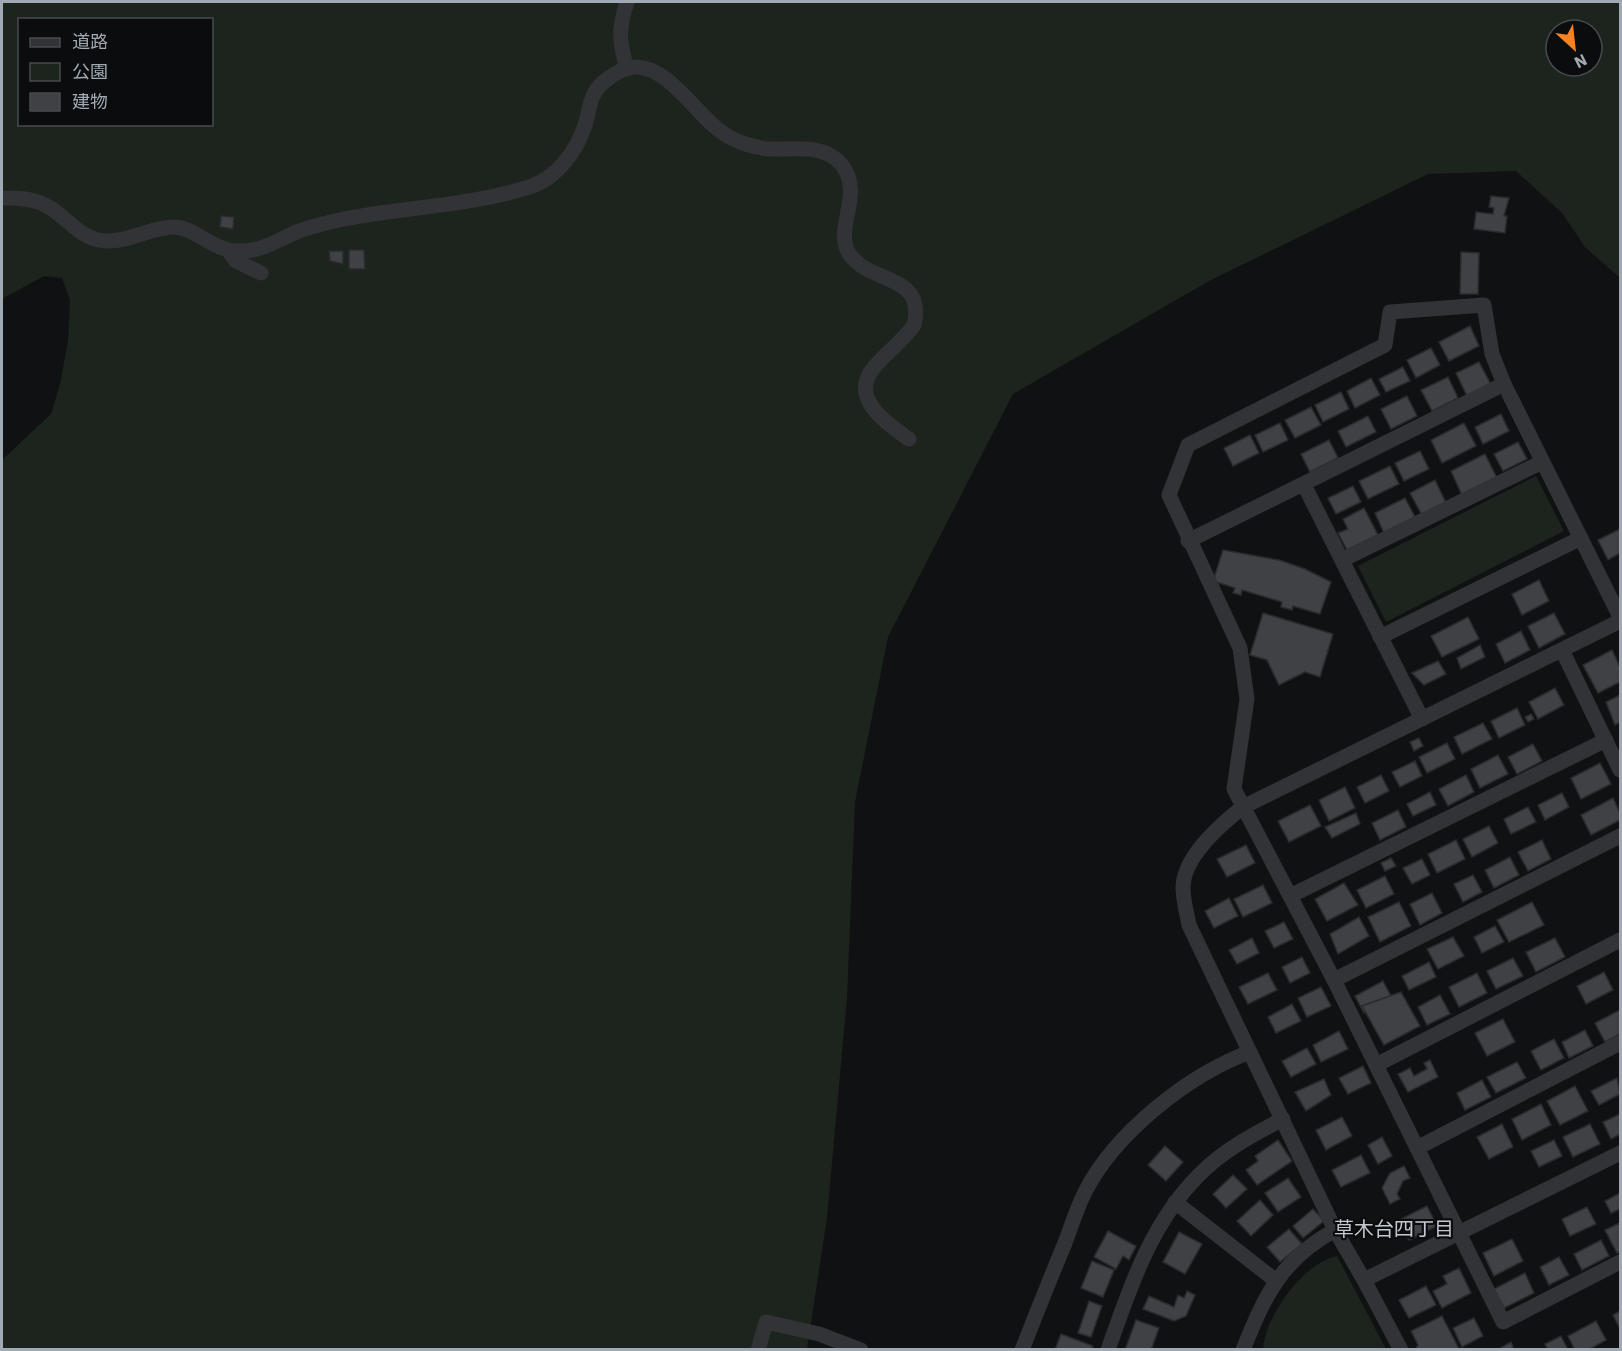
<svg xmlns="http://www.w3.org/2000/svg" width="1622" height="1351" font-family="'IBM Plex Sans','Noto Sans JP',sans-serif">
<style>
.green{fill:#1d241d;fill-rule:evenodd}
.building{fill:#3f4145;stroke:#2a2b2e;stroke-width:1.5}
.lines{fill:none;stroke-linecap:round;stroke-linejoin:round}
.street{stroke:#313337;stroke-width:15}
.labels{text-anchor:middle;stroke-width:4.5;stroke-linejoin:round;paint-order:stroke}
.neighbourhood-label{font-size:20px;fill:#c2c8cf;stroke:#0b0c0d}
</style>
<rect width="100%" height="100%" fill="#101112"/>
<g class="green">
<path d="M2,2H1620V278L1585,247L1562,213L1516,171L1428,174L1209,281L1013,394L888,637L855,802L847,998L827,1218L807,1349H2V460L51,414L60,384L68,341L70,300L62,278L44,276L2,299ZM20,20H212V124H20ZM1556,30H1592V66H1556Z"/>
<path d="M1536,476L1564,531L1386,622L1358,566Z"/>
<path d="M1337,1256L1386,1349H1263C1265,1316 1303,1263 1337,1256Z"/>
</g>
<g class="building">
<path d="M1491,196L1509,198L1504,216H1507L1505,233L1474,229L1476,212L1493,214L1494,208L1489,207Z"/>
<path d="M221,216L234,217L233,229L220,227Z"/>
<path d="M349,250H364L365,269H349Z"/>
<path d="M329,251H343V264L330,261Z"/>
<path d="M1461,252L1479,253L1478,294H1460Z"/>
<path d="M1470,326L1479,346L1449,361L1439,342Z"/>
<path d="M1431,348L1440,365L1416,378L1407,360Z"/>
<path d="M1479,362L1491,385L1467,396L1456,373Z"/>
<path d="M1403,367L1410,381L1386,392L1379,379Z"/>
<path d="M1448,377L1458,398L1432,411L1421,390Z"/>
<path d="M1371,378L1380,395L1355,408L1347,391Z"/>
<path d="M1341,392L1349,409L1323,422L1315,405Z"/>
<path d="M1407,396L1417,416L1391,429L1381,409Z"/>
<path d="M1311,407L1321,425L1295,438L1285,420Z"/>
<path d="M1501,414L1509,431L1483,444L1475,427Z"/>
<path d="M1368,416L1376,432L1346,447L1338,431Z"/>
<path d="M1280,423L1288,440L1263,452L1255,435Z"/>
<path d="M1464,423L1476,446L1442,463L1431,440Z"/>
<path d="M1250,435L1259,453L1233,466L1224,448Z"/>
<path d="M1329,440L1338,458L1310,472L1301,454Z"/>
<path d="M1518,442L1527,459L1503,471L1494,454Z"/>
<path d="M1420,451L1429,469L1404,481L1395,463Z"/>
<path d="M1485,454L1497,478L1462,495L1451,471Z"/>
<path d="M1390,466L1399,484L1368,499L1359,481Z"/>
<path d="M1435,480L1446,503L1422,515L1410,493Z"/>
<path d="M1353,486L1361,502L1336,514L1328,498Z"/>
<path d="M1405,498L1415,517L1384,533L1375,513Z"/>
<path d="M1364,508L1378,535L1347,550L1338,533L1348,529L1343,519Z"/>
<path d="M1620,529V553L1608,560L1598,540Z"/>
<path d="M1223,550L1279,560L1305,569L1331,582L1320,614L1293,606L1292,610L1281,607L1282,602L1242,590L1241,595L1233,593L1235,588L1213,581Z"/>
<path d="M1539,580L1549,601L1522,615L1512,594Z"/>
<path d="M1263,613L1333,634L1320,677L1305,672L1279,685L1267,660L1250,655Z"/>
<path d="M1554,613L1565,634L1539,648L1528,626Z"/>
<path d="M1468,617L1479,639L1442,657L1431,636Z"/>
<path d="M1521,631L1530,650L1505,663L1496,644Z"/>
<path d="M1480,645L1485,657L1461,669L1457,658Z"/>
<path d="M1612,650L1620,667V682L1598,693L1583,665Z"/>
<path d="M1438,661L1446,674L1424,685L1412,673Z"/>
<path d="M1555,688L1564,705L1538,719L1529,702Z"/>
<path d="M1620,695V722L1615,725L1606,702Z"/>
<path d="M1517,708L1525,725L1499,738L1491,721Z"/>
<path d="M1531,714L1534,719L1528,722L1525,717Z"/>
<path d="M1483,723L1492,739L1462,754L1454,737Z"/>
<path d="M1419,738L1423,746L1414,751L1410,742Z"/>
<path d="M1447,743L1455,759L1427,773L1419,757Z"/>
<path d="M1533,744L1542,761L1517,774L1508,757Z"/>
<path d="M1498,755L1508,774L1480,788L1471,769Z"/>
<path d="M1415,761L1422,776L1400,787L1392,772Z"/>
<path d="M1600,763L1611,784L1581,799L1571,778Z"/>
<path d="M1381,775L1389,791L1365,803L1357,787Z"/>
<path d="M1466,775L1474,792L1448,806L1439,789Z"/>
<path d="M1345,787L1355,808L1329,821L1319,800Z"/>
<path d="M1430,792L1436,805L1413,816L1407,804Z"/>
<path d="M1562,793L1569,807L1545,820L1538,805Z"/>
<path d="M1613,798L1620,813V820L1591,835L1581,815Z"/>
<path d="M1310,805L1321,826L1289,842L1278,821Z"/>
<path d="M1528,807L1536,822L1511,834L1504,819Z"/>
<path d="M1398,810L1406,827L1380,840L1372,823Z"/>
<path d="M1356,813L1360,824L1332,838L1325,827Z"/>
<path d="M1489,826L1498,843L1472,857L1463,839Z"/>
<path d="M1456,840L1465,859L1437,873L1428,854Z"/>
<path d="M1542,840L1551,859L1528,871L1518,852Z"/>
<path d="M1246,845L1255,863L1227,877L1217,859Z"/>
<path d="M1510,857L1519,875L1494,888L1485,870Z"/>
<path d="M1391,858L1396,866L1385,871L1381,863Z"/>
<path d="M1422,859L1430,875L1412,884L1403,868Z"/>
<path d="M1473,875L1482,892L1463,902L1454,884Z"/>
<path d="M1385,876L1394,894L1366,908L1357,890Z"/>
<path d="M1344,883L1358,905L1327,921L1315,899Z"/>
<path d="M1263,885L1272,903L1243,917L1234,899Z"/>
<path d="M1432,893L1442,913L1420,925L1410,904Z"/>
<path d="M1229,898L1238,916L1214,928L1205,911Z"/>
<path d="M1399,902L1411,926L1380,942L1368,917Z"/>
<path d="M1532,902L1544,925L1509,942L1497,920Z"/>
<path d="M1359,917L1369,936L1338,954L1330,934Z"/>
<path d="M1284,922L1293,939L1274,948L1265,931Z"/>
<path d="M1495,926L1504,942L1482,953L1474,937Z"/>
<path d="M1453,937L1464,956L1438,969L1427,949Z"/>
<path d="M1252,938L1259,953L1237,964L1229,950Z"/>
<path d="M1555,938L1565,957L1536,972L1526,952Z"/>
<path d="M1302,957L1310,973L1290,983L1282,967Z"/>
<path d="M1513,958L1523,976L1496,989L1487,971Z"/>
<path d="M1429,962L1436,977L1409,990L1402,976Z"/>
<path d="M1604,972L1613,990L1586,1004L1577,986Z"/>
<path d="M1268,973L1277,990L1248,1004L1239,987Z"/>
<path d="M1477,973L1487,993L1459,1007L1449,987Z"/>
<path d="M1383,981L1392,998L1364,1013L1355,996Z"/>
<path d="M1321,987L1331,1006L1307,1017L1298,998Z"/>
<path d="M1401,992L1420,1026L1384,1045L1362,1006Z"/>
<path d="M1440,995L1450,1014L1427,1025L1418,1007Z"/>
<path d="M1292,1004L1301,1021L1276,1033L1268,1017Z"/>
<path d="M1620,1010V1034L1605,1042L1595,1023Z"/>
<path d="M1503,1019L1515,1042L1487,1056L1475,1033Z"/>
<path d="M1585,1030L1593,1046L1569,1058L1562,1042Z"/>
<path d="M1339,1031L1348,1049L1321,1062L1313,1045Z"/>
<path d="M1554,1039L1564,1058L1541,1070L1531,1051Z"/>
<path d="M1307,1048L1316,1064L1291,1077L1282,1061Z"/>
<path d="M1430,1060L1438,1077L1408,1092L1398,1074L1410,1068L1414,1076L1427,1069L1424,1063Z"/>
<path d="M1517,1062L1526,1078L1496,1093L1487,1077Z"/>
<path d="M1363,1066L1371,1083L1348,1094L1339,1078Z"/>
<path d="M1617,1078L1620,1094L1599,1105L1591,1091Z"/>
<path d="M1324,1079L1331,1095L1306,1111L1295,1092Z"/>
<path d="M1482,1080L1491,1097L1465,1110L1457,1093Z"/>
<path d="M1575,1086L1588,1111L1560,1125L1547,1101Z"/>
<path d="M1541,1104L1551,1125L1522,1140L1512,1119Z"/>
<path d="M1620,1114V1134L1611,1139L1603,1122Z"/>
<path d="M1342,1117L1352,1136L1326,1150L1316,1130Z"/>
<path d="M1502,1124L1513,1147L1489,1159L1477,1137Z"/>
<path d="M1590,1124L1600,1144L1573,1157L1563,1137Z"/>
<path d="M1382,1137L1392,1156L1378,1164L1368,1145Z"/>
<path d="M1278,1140L1292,1161L1257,1185L1246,1170L1258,1161L1255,1156Z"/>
<path d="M1554,1140L1562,1156L1539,1167L1531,1151Z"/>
<path d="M1165,1146L1183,1162L1166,1181L1148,1165Z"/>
<path d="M1361,1155L1370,1173L1341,1187L1332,1170Z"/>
<path d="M1404,1166L1410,1178L1403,1181L1397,1194L1400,1199L1390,1204L1382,1188L1390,1173Z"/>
<path d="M1233,1175L1247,1189L1226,1208L1213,1194Z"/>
<path d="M1288,1178L1301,1197L1278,1212L1265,1193Z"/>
<path d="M1620,1193V1209L1611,1213L1605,1201Z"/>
<path d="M1260,1200L1273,1215L1251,1236L1237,1221Z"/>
<path d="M1427,1206L1437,1226L1409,1240L1399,1220Z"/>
<path d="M1587,1207L1596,1224L1570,1236L1562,1219Z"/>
<path d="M1313,1209L1324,1221L1303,1238L1293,1226Z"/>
<path d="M1620,1223V1252L1617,1253L1605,1230Z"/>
<path d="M1289,1229L1302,1244L1280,1262L1267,1247Z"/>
<path d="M1108,1231L1136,1246L1129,1260L1123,1256L1116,1269L1094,1257Z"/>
<path d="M1179,1232L1202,1244L1185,1274L1163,1262Z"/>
<path d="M1512,1239L1523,1261L1494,1276L1483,1253Z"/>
<path d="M1601,1240L1609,1256L1582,1270L1574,1254Z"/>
<path d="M1559,1257L1569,1275L1549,1285L1540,1267Z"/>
<path d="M1092,1261L1114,1270L1103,1297L1081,1288Z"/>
<path d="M1459,1268L1471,1293L1442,1308L1433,1291L1447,1284L1443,1276Z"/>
<path d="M1525,1273L1534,1293L1504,1308L1494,1289Z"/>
<path d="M1426,1286L1436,1305L1409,1318L1399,1300Z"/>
<path d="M1187,1291L1195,1295L1186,1316L1174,1321L1143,1309L1149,1296L1174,1307L1178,1295L1184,1298Z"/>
<path d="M1089,1301L1102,1306L1091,1337L1078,1333Z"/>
<path d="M1620,1311V1329L1613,1315Z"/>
<path d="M1442,1316L1459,1349L1415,1350L1418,1345L1411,1331Z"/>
<path d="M1474,1318L1483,1336L1462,1347L1453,1328Z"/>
<path d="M1136,1320L1159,1328L1151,1350H1125Z"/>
<path d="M1596,1321L1606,1340L1588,1350H1575L1568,1336Z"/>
<path d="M1061,1334L1093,1346L1092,1350H1055Z"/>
<path d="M1561,1336L1568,1350H1548L1545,1344Z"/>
<path d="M1511,1342L1514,1350H1497Z"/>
</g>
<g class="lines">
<g class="street">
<path d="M627,69C619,41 618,30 627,2"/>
<path d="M2,198C17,198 33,198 47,206C68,217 80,240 106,241C130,242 151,227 174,227C195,227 212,251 239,251C262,252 279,239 299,231C313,226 330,222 344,219C406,207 469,206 529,187C556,179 577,151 585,125C588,116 589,105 593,96C598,83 620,68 634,67C671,65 700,123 731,138C743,144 757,148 770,149C794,150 824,143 842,165C865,196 832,229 850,255C871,284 926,274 914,325C903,341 888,351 875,366C848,397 885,422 909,439"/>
<path d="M228,250L236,261L261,273"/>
<path d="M1304,485L1422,719"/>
<path d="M1188,541L1504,384"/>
<path d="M1342,560L1542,462"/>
<path d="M1620,617L1504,384L1492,354L1484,305L1390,312L1385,345L1188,445L1169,495L1240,648L1247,699L1234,789L1334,980L1503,1322L1620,1262"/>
<path d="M1620,621L1243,807C1220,825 1183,857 1183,888C1183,900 1187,914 1189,925L1335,1230L1364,1280L1620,1153"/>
<path d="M1380,637L1581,538"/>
<path d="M1562,650L1620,770"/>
<path d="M1290,896L1606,740"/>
<path d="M1334,980L1620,836"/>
<path d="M1376,1065L1620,940"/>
<path d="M1417,1148L1620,1043"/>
<path d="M1175,1202L1275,1280"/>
<path d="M1364,1280L1401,1350"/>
<path d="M758,1350L766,1322L819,1334L861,1350"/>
<path d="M1022,1350C1036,1314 1050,1279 1065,1243C1071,1227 1077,1208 1085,1192C1115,1133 1188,1075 1250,1052"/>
<path d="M1108,1350C1130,1287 1151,1223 1199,1175C1222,1151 1254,1134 1283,1119"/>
<path d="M1243,1350C1265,1295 1281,1260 1335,1230"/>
</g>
</g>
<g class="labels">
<g class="neighbourhood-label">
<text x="1394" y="1236">草木台四丁目</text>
</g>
</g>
<rect width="1622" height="1351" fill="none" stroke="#a1aab3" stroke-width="6"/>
<rect x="18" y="18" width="195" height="108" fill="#0b0c0d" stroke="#474b4f" stroke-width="1.5"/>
<rect x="30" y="38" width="30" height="9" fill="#313337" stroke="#474b4f" stroke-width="1.5"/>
<text x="72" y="48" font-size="18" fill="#a1aab3">道路</text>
<rect x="30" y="63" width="30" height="18" fill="#1d241d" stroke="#474b4f" stroke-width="1.5"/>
<text x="72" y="78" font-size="18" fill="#a1aab3">公園</text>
<rect x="30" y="93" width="30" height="18" fill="#3f4145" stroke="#474b4f" stroke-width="1.5"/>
<text x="72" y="108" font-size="18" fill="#a1aab3">建物</text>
<g transform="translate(1574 48) rotate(153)"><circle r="28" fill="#0b0c0d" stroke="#474b4f" stroke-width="1.5"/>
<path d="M0-4.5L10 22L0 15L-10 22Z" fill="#f68224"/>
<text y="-9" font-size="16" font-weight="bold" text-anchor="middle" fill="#a1aab3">N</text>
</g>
</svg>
